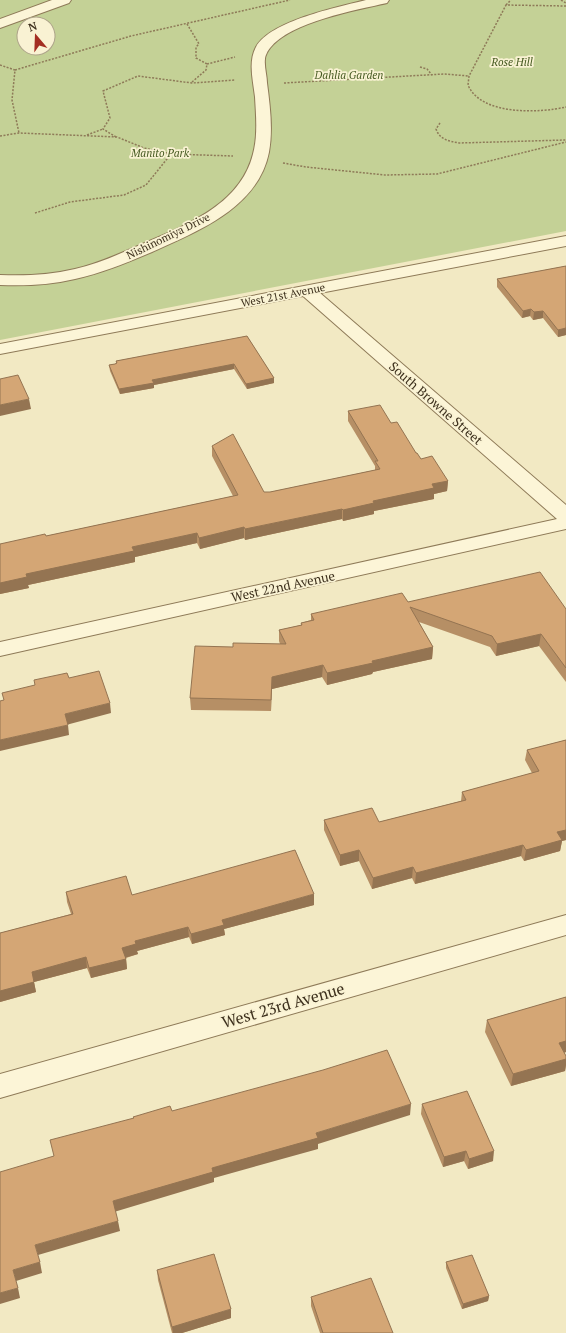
<svg xmlns="http://www.w3.org/2000/svg" width="566" height="1333" font-family="'PT Serif',serif">
<style>
.green{fill:#c4d196;fill-rule:evenodd}
.lines{fill:none;stroke-linecap:round;stroke-linejoin:round}
.street-casing{stroke:#8e7a58;stroke-width:2}
.path{stroke:#8e7a58;stroke-width:1.5;stroke-dasharray:2 1.5;stroke-linecap:butt}
.street{fill:#fcf5d7;fill-rule:evenodd}
.wall{fill:#b68f65}
.shaded-wall{fill:#947452}
.building{fill:#d4a675;stroke:#947452}
.labels{text-anchor:middle;stroke-width:3.5;stroke-linejoin:round;paint-order:stroke}
.far-park-label{font-size:11px;font-style:italic;fill:#475b22;stroke:#f9f2d3}
.far-street-label{font-size:11px;fill:#3d301d;stroke:#f9f2d3}
.street-label{font-size:13px;fill:#3d301d;stroke:#f9f2d3}
.near-street-label{font-size:16px;fill:#3d301d;stroke:#f9f2d3}
</style>
<rect width="100%" height="100%" fill="#f2e9c3"/>
<path class="green" d="M0,0H566V231L0,340ZM24,24H48V48H24Z"/>
<g class="lines">
<g class="street-casing">
<g id="street">
<path d="M52,0H71L69,3L0,28V19Z"/>
<path d="M366,0H389L387,3C356,10 290,22 270,48C268,50 265,56 265,59C264,66 267,76 267,83C270,106 273,130 269,152C258,208 198,231 152,252C126,263 102,273 75,279C50,285 25,286 0,285V275C25,276 50,275 75,269C98,264 119,254 140,245C184,226 240,206 253,154C258,136 256,115 255,97C253,80 248,62 256,47C270,21 338,7 366,0Z"/>
<path d="M566,236V246L320,293L566,505V529L0,656V642L557,519L303,296L0,354V344Z"/>
<path d="M566,915V935L0,1098V1074Z"/>
</g>
</g>
<g class="path">
<path d="M561,0L566,3"/>
<path d="M506,5L511,0"/>
<path d="M566,6L506,5L469,76L468,85C481,116 540,113 566,107"/>
<path d="M187,24L199,44L196,47V58L207,64"/>
<path d="M0,65L15,70L12,100L19,133"/>
<path d="M420,67L427,69L432,75"/>
<path d="M15,70L131,36L290,0"/>
<path d="M192,82L206,70L207,64L235,57"/>
<path d="M284,83L444,74L469,76"/>
<path d="M440,123L436,129C440,140 449,141 459,143L566,140"/>
<path d="M87,135L103,129"/>
<path d="M0,136L19,133L117,137L144,148L171,154L233,156"/>
<path d="M116,137L103,129L110,118L103,91L138,76L192,83L235,80"/>
<path d="M283,163L306,167L385,175L437,174L566,142"/>
<path d="M35,213L70,202L124,195L146,185L171,154"/>
</g>
<use href="#street" class="street"/>
</g>
<g class="wall">
<path d="M566,266V335L558,337L543,318L533,320L530,316L522,318L497,287V279Z"/>
<path d="M247,336L274,378V383L247,389L234,369L154,385V388L120,394L110,371L109,365L115,364L116,363V361Z"/>
<path d="M348,411L391,423L421,459L448,481L447,491L434,494V499L374,511V514L343,521L342,519L245,540L244,538L200,549L197,543L135,557V562L28,585L29,588L0,594V544L46,536L233,496L212,456V446L264,492H270L375,470V466L348,421Z"/>
<path d="M408,602L566,609V682L539,646L496,656L490,647L419,622L433,647L432,659L373,672L372,674L327,685L322,677L272,689L271,711L191,710L190,698L233,647L280,644L279,641V630L301,625V623L311,620V614Z"/>
<path d="M566,740V840L562,841L560,851L524,861L521,856L415,884L412,878L372,889L359,861L340,866L324,830V820L379,822L461,801L462,792L532,773L525,760L527,750Z"/>
<path d="M66,892L132,895L314,905L224,929L225,935L192,944L189,937L137,951L138,954L126,958L127,969L91,978L87,968L34,982L36,992L0,1002V933L71,914L67,902Z"/>
<path d="M566,997V1052L564,1053L566,1056V1065L565,1071L511,1086L485,1032L487,1020Z"/>
<path d="M422,1104L493,1161L468,1169L464,1161L443,1167L421,1114Z"/>
<path d="M446,1262L489,1296L488,1301L462,1309L446,1268Z"/>
<path d="M157,1270L231,1318L182,1333H172L158,1280Z"/>
<path d="M311,1297L393,1333H320L311,1306Z"/>
</g>
<g class="shaded-wall">
<path d="M531,309L530,316L522,318L523,311Z"/>
<path d="M543,311V318L533,320L534,312Z"/>
<path d="M566,328V335L558,337V330Z"/>
<path d="M234,364V369L154,385V388L120,394L119,389L152,380Z"/>
<path d="M274,378V383L247,389L246,384Z"/>
<path d="M29,399L31,409L0,416V405Z"/>
<path d="M448,481L447,491L434,494V499L374,511V514L343,521V510L373,501L432,484Z"/>
<path d="M342,509V519L245,540V529Z"/>
<path d="M244,527V538L200,549L199,538Z"/>
<path d="M197,533V543L135,557V562L28,585L29,588L0,594V583L26,574L132,547Z"/>
<path d="M541,634L539,646L496,656L497,644Z"/>
<path d="M433,647L432,659L373,672L372,674L327,685V673L372,661Z"/>
<path d="M323,665L322,677L272,689L271,711L272,677Z"/>
<path d="M110,703L111,713L66,725L65,714Z"/>
<path d="M68,725L69,735L0,751V740Z"/>
<path d="M566,830V840L562,841L560,851L524,861L526,850L557,832Z"/>
<path d="M523,845L521,856L415,884L416,873Z"/>
<path d="M359,850V861L340,866V855Z"/>
<path d="M413,867L412,878L372,889L373,878Z"/>
<path d="M314,894V905L224,929L225,935L192,944L191,934L222,920Z"/>
<path d="M188,927L189,937L137,951L138,954L124,958L122,948L135,941Z"/>
<path d="M86,957L87,968L34,982L36,992L0,1002V991L32,972Z"/>
<path d="M126,959L127,969L91,978L89,968Z"/>
<path d="M566,1041V1052L556,1055L559,1043Z"/>
<path d="M566,1059V1065L565,1071L511,1086L513,1074Z"/>
<path d="M411,1104L410,1115L318,1144V1149L214,1178V1182L114,1212L113,1201L316,1133Z"/>
<path d="M466,1151L464,1161L443,1167L444,1157Z"/>
<path d="M494,1151L493,1161L468,1169L469,1159Z"/>
<path d="M118,1221L120,1231L38,1255L35,1245Z"/>
<path d="M40,1262L42,1273L16,1281L13,1270Z"/>
<path d="M18,1288L20,1298L0,1304V1293Z"/>
<path d="M489,1296L488,1301L462,1309L463,1304Z"/>
<path d="M231,1309V1318L182,1333H173L172,1327Z"/>
</g>
<g class="building">
<path d="M566,266V328L558,330L543,311L534,312L531,309L523,311L497,279Z"/>
<path d="M247,336L274,378L246,384L234,364L152,380L154,383L119,389L109,365L115,364L117,363L116,361Z"/>
<path d="M18,375L29,399L0,405V379Z"/>
<path d="M380,405L391,423L397,422L416,453H417L421,459L432,456L448,481L432,484L434,488L373,501L374,503L343,510L342,509L245,529L244,527L199,538L197,533L132,547L134,551L26,574L27,577L0,583V544L45,534L46,536L238,495L212,446L233,434L264,492H270L380,469L375,461H378L348,411Z"/>
<path d="M540,572L566,609V668L541,634L497,644L492,636L410,607L433,647L372,661L373,663L327,673L323,665L272,677L271,700L190,698L195,646L233,647V643L286,644L279,630L302,625L301,623L314,620L311,614L402,593L408,602Z"/>
<path d="M99,671L110,703L65,714L68,725L0,740V701L4,700L2,693L35,685L34,680L67,673L69,678Z"/>
<path d="M566,740V830L557,832L562,840L526,850L523,845L416,873L413,867L373,878L359,850L340,855L324,820L372,808L379,822L466,800L462,792L539,771L527,750Z"/>
<path d="M295,850L314,894L222,920L224,925L191,934L188,927L135,941L136,944L122,948L126,959L89,968L86,957L32,972L34,982L0,991V933L73,914L66,892L126,876L132,895Z"/>
<path d="M566,997V1041L559,1043L566,1056V1059L513,1074L487,1020Z"/>
<path d="M387,1050L411,1104L316,1133L318,1138L212,1168L213,1172L113,1201L118,1221L35,1245L40,1262L13,1270L18,1288L0,1293V1172L54,1156L50,1140L134,1118L133,1117L170,1106L172,1111L323,1070Z"/>
<path d="M467,1091L494,1151L469,1159L466,1151L444,1157L422,1104Z"/>
<path d="M214,1254L231,1309L172,1327L157,1270Z"/>
<path d="M472,1255L489,1296L463,1304L446,1262Z"/>
<path d="M371,1278L393,1333H323L311,1297Z"/>
</g>
<g class="labels">
<g class="far-park-label">
<text x="512" y="66">Rose Hill</text>
<text x="349" y="79">Dahlia Garden</text>
<text x="160" y="157">Manito Park</text>
</g>
<g class="far-street-label">
<text transform="translate(168 236) rotate(-26)" y="4">Nishinomiya Drive</text>
<text transform="translate(283 295) rotate(-11)" y="4">West 21st Avenue</text>
</g>
<g class="street-label">
<text transform="translate(436 403) rotate(41)" y="5">South Browne Street</text>
<text transform="translate(283 586) rotate(-12)" y="5">West 22nd Avenue</text>
</g>
<g class="near-street-label">
<text transform="translate(283 1005) rotate(-16)" y="6">West 23rd Avenue</text>
</g>
</g>
<g transform="translate(36 36) rotate(341)"><circle r="19" fill="#f9f2d3" stroke="#aea48a"/>
<path d="M0-3L7 15L0 10L-7 15Z" fill="#a32e22"/>
<text y="-6" font-size="11" font-weight="bold" text-anchor="middle" fill="#3d301d">N</text>
</g>
</svg>
